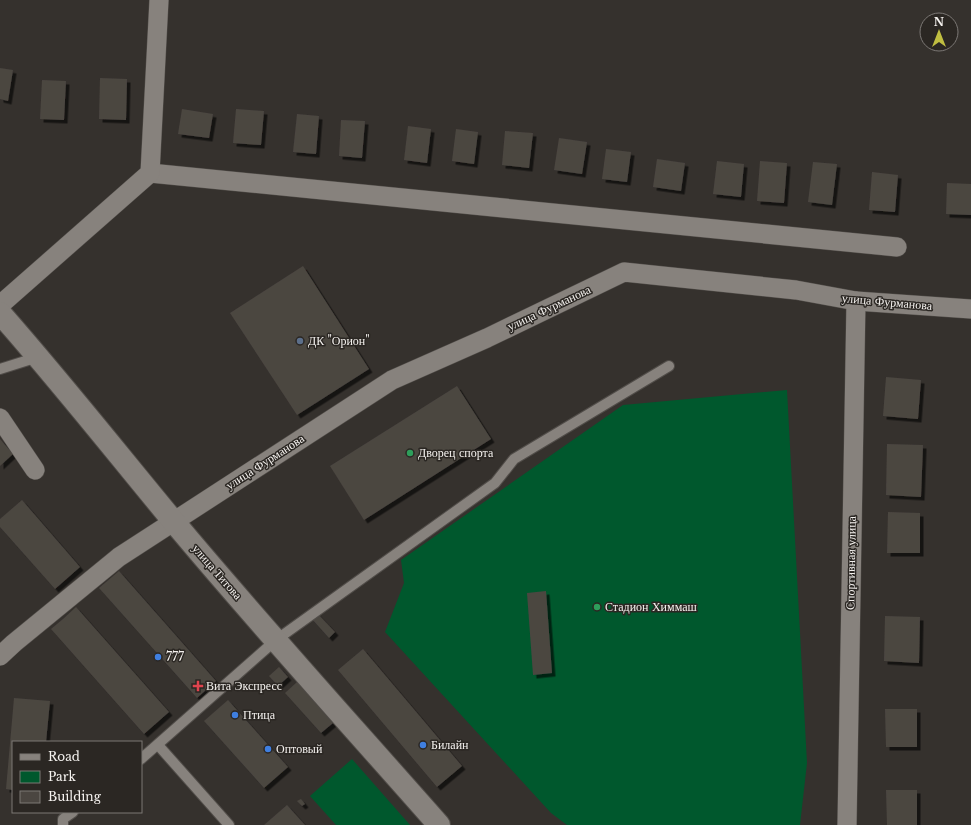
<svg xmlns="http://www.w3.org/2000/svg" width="971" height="825" font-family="'Libre Baskerville',serif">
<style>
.green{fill:#00582d}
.building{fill:#4b4641;filter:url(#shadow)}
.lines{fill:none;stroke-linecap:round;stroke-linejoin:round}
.service-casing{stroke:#514d49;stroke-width:12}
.minor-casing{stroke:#514d49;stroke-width:20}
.tertiary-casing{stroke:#514d49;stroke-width:24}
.service{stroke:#87827d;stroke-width:10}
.minor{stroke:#87827d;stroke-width:19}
.tertiary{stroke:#87827d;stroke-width:22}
.service-dot{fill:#5c6f8a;stroke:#2b2723;stroke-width:1.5}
.leisure-dot{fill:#2e9e5b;stroke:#2b2723;stroke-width:1.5}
.shop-dot{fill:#3f7fe0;stroke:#2b2723;stroke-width:1.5}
.health-dot{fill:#e0444e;stroke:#2b2723;stroke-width:1.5}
.labels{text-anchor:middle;stroke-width:3;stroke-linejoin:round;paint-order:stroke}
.street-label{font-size:12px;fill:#f5f2ef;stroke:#2b2723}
.poi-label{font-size:12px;fill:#f5f2ef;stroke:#2b2723;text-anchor:start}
</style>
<defs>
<filter id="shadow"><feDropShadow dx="3.5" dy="3.5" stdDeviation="0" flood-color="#0009"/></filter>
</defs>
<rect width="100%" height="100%" fill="#35312d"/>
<g class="green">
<path d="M787,390L807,763L800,825H567L551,813L385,632L404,583L401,560L623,405Z"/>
<path d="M352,759L410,825H336L310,796Z"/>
</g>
<g class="building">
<path d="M0,68L13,70L8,101L0,99Z"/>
<path d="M100,78L127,79L126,120L99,119Z"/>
<path d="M42,80L66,81L64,120L40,119Z"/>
<path d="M182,109L213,114L209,138L178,134Z"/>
<path d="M236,109L264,111L261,145L233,143Z"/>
<path d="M297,114L319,116L316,154L293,152Z"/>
<path d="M341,120L365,121L362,158L339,156Z"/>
<path d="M408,126L431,129L427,163L404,160Z"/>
<path d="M456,129L478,132L474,164L452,161Z"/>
<path d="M505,131L533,133L529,168L502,165Z"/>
<path d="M559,138L587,142L582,174L554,170Z"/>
<path d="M606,149L631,152L627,182L602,179Z"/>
<path d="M657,159L685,163L681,191L653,187Z"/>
<path d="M717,161L744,164L741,197L713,194Z"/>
<path d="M760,161L787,163L784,203L757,201Z"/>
<path d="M813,162L837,164L832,205L808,202Z"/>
<path d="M872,172L898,175L895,212L869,210Z"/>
<path d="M947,183L971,184V215L946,214Z"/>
<path d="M303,266L369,369L297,415L230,313Z"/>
<path d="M886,377L921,380L918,419L883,416Z"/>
<path d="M457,386L491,439L364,520L330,466Z"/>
<path d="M0,439L13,454L0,466Z"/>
<path d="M887,444L923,445L921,497L886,495Z"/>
<path d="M22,500L80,567L55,589L0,527V519Z"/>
<path d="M888,512L920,513V553H887Z"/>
<path d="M119,571L216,681L197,698L99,588Z"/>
<path d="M546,591L552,673L533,675L527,593Z"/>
<path d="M76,607L169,712L144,734L51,629L63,619Z"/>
<path d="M317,613L335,632L329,638L311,618Z"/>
<path d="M885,616L920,617L919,663L884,661Z"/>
<path d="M363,649L462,766L437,787L338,670Z"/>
<path d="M279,667L288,677L278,686L269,676Z"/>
<path d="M297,682L333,723L321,733L285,693Z"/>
<path d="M14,698L50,701L46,742H13V790L6,789Z"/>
<path d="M228,700L288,767L264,788L204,721Z"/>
<path d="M885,709H917V747H886Z"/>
<path d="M886,790H917V825H887Z"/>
<path d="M301,799L305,804L302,806L297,801Z"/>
<path d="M287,805L305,825H264Z"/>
</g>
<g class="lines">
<g class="service-casing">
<g id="service">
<path d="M0,369L38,357"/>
<path d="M158,745L229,825"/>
<path d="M141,759L276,640L495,483L514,459L669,366"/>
<path d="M63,825V819L73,812"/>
</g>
</g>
<g class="minor-casing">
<g id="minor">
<path d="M150,173L897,247"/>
<path d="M0,305L150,173L159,0"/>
<path d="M0,418L35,470"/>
<path d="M0,656L14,643L119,557L392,380L487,338L624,272L796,290L856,301L971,309"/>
<path d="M847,825L856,301"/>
</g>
</g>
<g class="tertiary-casing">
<path id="tertiary" d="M0,313C60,381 116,452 174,522C260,625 350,724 439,825"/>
</g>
<use href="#service" class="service"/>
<use href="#minor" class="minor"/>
<use href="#tertiary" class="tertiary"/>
</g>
<circle class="service-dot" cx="300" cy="341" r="4"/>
<g class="leisure-dot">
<circle cx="410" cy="453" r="4"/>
<circle cx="597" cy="607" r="4"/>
</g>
<g class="shop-dot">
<circle cx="158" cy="657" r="4"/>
<circle cx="235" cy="715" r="4"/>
<circle cx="423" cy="745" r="4"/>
<circle cx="268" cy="749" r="4"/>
</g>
<path class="health-dot" d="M196 680h4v4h4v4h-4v4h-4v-4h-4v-4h4z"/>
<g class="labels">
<g class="street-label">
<text transform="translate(887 302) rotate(5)" y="4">улица Фурманова</text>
<text transform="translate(549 308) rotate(-25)" y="4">улица Фурманова</text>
<text transform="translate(265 462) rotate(-33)" y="4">улица Фурманова</text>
<text transform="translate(851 563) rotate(-89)" y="4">Спортивная улица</text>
<text transform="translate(217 572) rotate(49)" y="4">улица Титова</text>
</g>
<g class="poi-label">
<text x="308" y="345">ДК "Орион"</text>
<text x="418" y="457">Дворец спорта</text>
<text x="605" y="611">Стадион Химмаш</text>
<text x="166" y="661">777</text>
<text x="206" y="690">Вита Экспресс</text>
<text x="243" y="719">Птица</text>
<text x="431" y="749">Билайн</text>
<text x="276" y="753">Оптовый</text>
</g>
</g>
<rect x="12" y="741" width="130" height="72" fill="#2b2723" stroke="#7c7875"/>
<rect x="20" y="754" width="20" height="6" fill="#87827d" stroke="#7c7875"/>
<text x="48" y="761" font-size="12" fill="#f5f2ef">Road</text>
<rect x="20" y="771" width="20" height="12" fill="#00582d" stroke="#7c7875"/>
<text x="48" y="781" font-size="12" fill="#f5f2ef">Park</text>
<rect x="20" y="791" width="20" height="12" fill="#4b4641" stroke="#7c7875"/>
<text x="48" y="801" font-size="12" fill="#f5f2ef">Building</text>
<g transform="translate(939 32)"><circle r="19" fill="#2b2723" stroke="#7c7875"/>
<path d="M0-3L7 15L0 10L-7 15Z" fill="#c0be41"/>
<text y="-6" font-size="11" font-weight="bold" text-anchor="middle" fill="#f5f2ef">N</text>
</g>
</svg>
